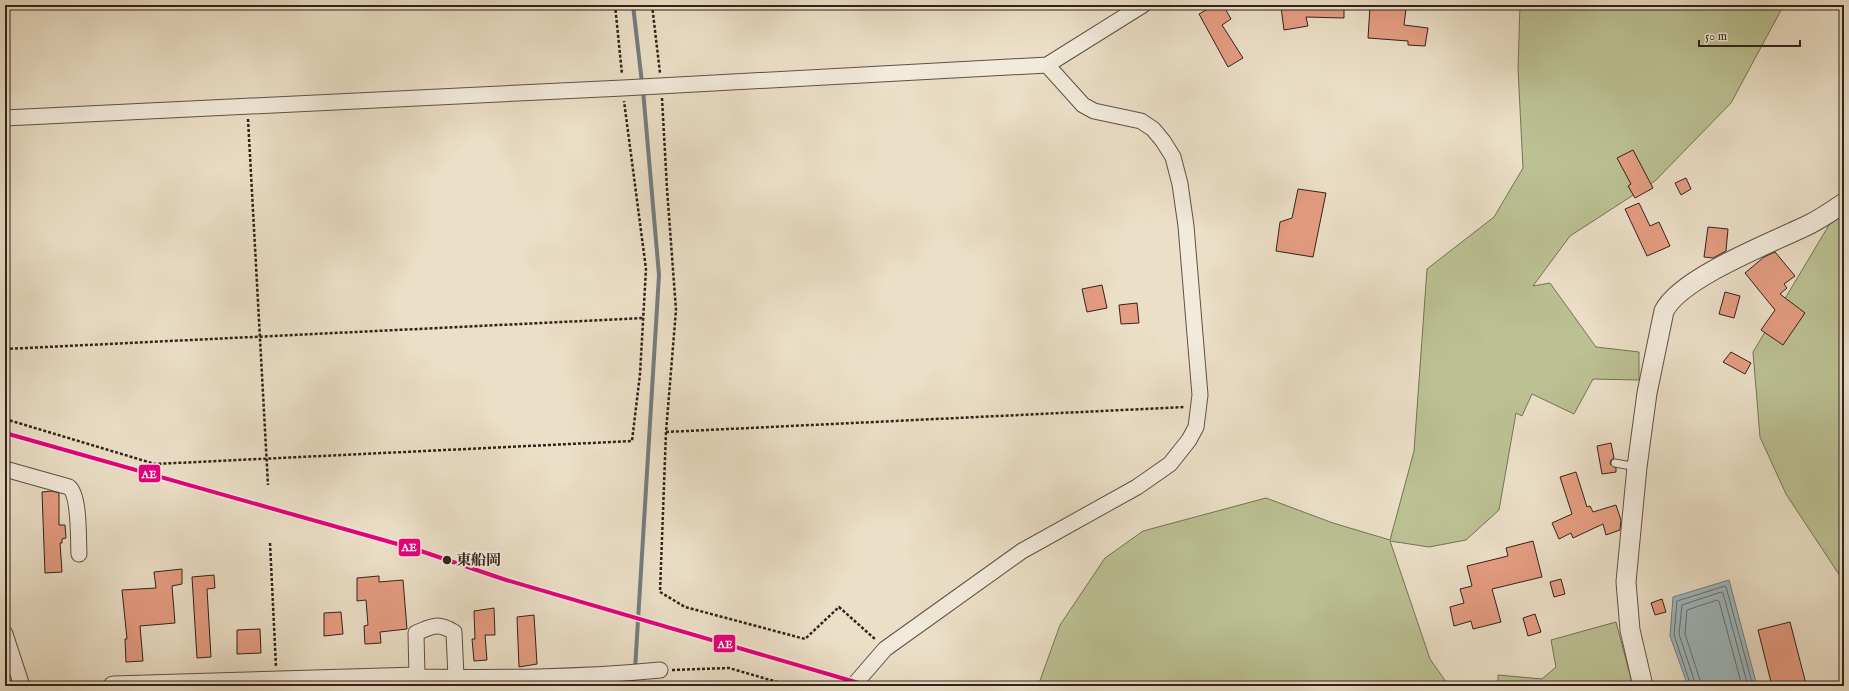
<svg xmlns="http://www.w3.org/2000/svg" width="1849" height="691" font-family="'IM FELL English','Noto Serif JP',serif">
<style>
.green{fill:#bbc193;stroke:#767257}
.water{fill:#9fb9c1;stroke:#737d7f}
.lines{fill:none;stroke-linecap:round;stroke-linejoin:round}
.shore{stroke:#686e6e;stroke-width:1}
.stream{stroke:#737d7f;stroke-width:4}
.building{fill:#e59d82;stroke:#32221b}
.service-casing{stroke:#605146;stroke-width:9}
.minor-casing{stroke:#605146;stroke-width:17}
.tertiary-casing{stroke:#605146;stroke-width:21}
.path{stroke:#32221b;stroke-width:2.5;stroke-dasharray:3 2;stroke-linecap:butt}
.service{stroke:#f2eadb;stroke-width:7}
.minor{stroke:#f2eadb;stroke-width:15}
.tertiary{stroke:#f2eadb;stroke-width:19}
.rail-1-casing{stroke:#f2eadb;stroke-width:7}
.rail-1{stroke:#e5007d;stroke-width:4}
.stop-dot{fill:#32221b;stroke:#f2eadb;stroke-width:1.5}
.labels{text-anchor:middle;stroke-width:4;stroke-linejoin:round;paint-order:stroke}
.stop-label{font-size:15px;font-weight:bold;fill:#32221b;stroke:#f2eadb;text-anchor:start}
.line-badge{stroke:#f2eadb;stroke-width:1.5}
.badge-label{font-size:11px;text-anchor:middle;font-weight:bold;fill:#fff}
</style>
<rect width="100%" height="100%" fill="#ebdfc7"/>
<filter id="stains"><feTurbulence type="fractalNoise" baseFrequency=".005" numOctaves="4"/><feColorMatrix values="0 0 0 0 .2 0 0 0 0 .09 0 0 0 0 .02 0 0 0 .5 -.17"/></filter>
<radialGradient id="worn" r=".72"><stop offset=".6" stop-color="#630" stop-opacity="0"/><stop offset="1" stop-color="#630" stop-opacity=".3"/></radialGradient>
<g class="green">
<path d="M1781,5L1780,12L1731,103L1655,181L1570,236L1533,286L1550,283L1596,347L1639,352V380L1593,379L1574,414L1532,394L1522,416L1516,413L1499,510L1466,540L1429,547L1390,541L1430,659L1449,686H1038L1060,625L1105,558L1143,531L1266,498L1333,523L1390,540L1414,451L1427,269L1494,217L1523,168L1518,69L1520,6Z"/>
<path d="M1844,200V582L1786,494L1760,437L1753,352Z"/>
<path d="M1616,622L1633,686H1498V675L1542,679L1556,667L1551,640Z"/>
</g>
<path class="water" d="M1729,580L1757,686H1688L1670,636L1673,597Z"/>
<g class="lines">
<g class="shore">
<path d="M1691,686L1674,635L1677,601L1725,586L1726,587L1753,686"/>
<path d="M1696,686L1679,634L1682,605L1721,592L1723,593L1748,686"/>
<path d="M1702,686L1685,634L1687,610L1717,600L1719,601L1742,686"/>
</g>
<g class="stream">
<path d="M633,5L642,83"/>
<path d="M634,686L659,275L643,90"/>
</g>
</g>
<g class="building">
<path d="M1215,5H1223L1231,19L1222,25L1243,58L1228,67L1199,14Z"/>
<path d="M1293,5L1344,7V18L1306,17L1308,26L1284,30L1281,7Z"/>
<path d="M1370,6L1406,9L1404,25L1428,28L1425,46L1408,45V41L1368,38Z"/>
<path d="M1633,150L1653,188L1635,198L1628,186L1631,184L1617,158Z"/>
<path d="M1686,178L1691,189L1681,195L1675,183Z"/>
<path d="M1298,189L1326,193L1313,257L1276,251L1280,222L1292,218Z"/>
<path d="M1639,203L1650,226L1659,222L1670,246L1647,256L1625,209Z"/>
<path d="M1708,227L1728,229L1726,251L1713,258L1704,257Z"/>
<path d="M1775,252L1795,276L1784,284L1787,288L1780,294L1805,313L1783,345L1761,330L1775,310L1745,273L1764,257Z"/>
<path d="M1102,285L1107,308L1087,312L1082,289Z"/>
<path d="M1725,292L1740,296L1734,318L1719,314Z"/>
<path d="M1137,303L1139,323L1121,324L1119,305Z"/>
<path d="M1731,352L1751,363L1745,374L1723,362Z"/>
<path d="M1611,443L1614,458L1611,460L1610,464L1616,468V472L1602,474L1597,446Z"/>
<path d="M1576,472L1587,507L1590,506L1593,512L1616,505L1621,520L1620,530L1606,535L1603,524L1573,538L1571,533L1559,539L1552,523L1572,514L1560,477Z"/>
<path d="M52,491L59,493V525H65L66,538L62,539V543H60L62,572L45,573L42,492Z"/>
<path d="M1533,541L1542,577L1492,589L1501,622L1473,629L1471,621L1454,626L1450,607L1464,603L1460,589L1472,586L1467,566L1508,556L1506,548Z"/>
<path d="M182,569V584L172,586L175,623L140,626L143,661L126,662L125,639H127L122,590L156,588L154,572Z"/>
<path d="M214,575L215,588L207,589L211,657L197,658L192,577Z"/>
<path d="M379,576V582L403,580L407,629L380,632L381,643L365,644L364,626L368,625L366,600L357,601V578Z"/>
<path d="M1561,579L1565,594L1554,597L1550,582Z"/>
<path d="M1662,599L1666,612L1655,615L1651,603Z"/>
<path d="M494,608L495,635H485L487,660L474,661L472,639H475L474,611Z"/>
<path d="M341,612L343,634L324,636V613Z"/>
<path d="M1535,614L1541,632L1528,636L1523,618Z"/>
<path d="M534,615L537,664L519,667L517,617Z"/>
<path d="M1790,622L1806,684L1798,686H1772L1758,630Z"/>
<path d="M260,629L261,653L237,654V630Z"/>
</g>
<g class="lines">
<g class="service-casing">
<path id="service" d="M1615,463L1637,467"/>
</g>
<g class="minor-casing">
<g id="minor">
<path d="M5,118L623,88L1047,65L1143,5"/>
<path d="M5,469L69,487C80,496 78,539 79,554"/>
<path d="M5,634L22,686"/>
<path d="M456,677L454,632C437,622 433,626 416,633L417,677C498,678 579,678 660,670"/>
<path d="M853,686L885,649L1022,551L1137,487L1170,464L1189,440L1196,427L1200,395L1186,226L1180,184L1173,157L1163,141L1153,129L1141,121L1094,111L1083,105L1047,65"/>
</g>
</g>
<g class="tertiary-casing">
<g id="tertiary">
<path d="M113,686L417,677"/>
<path d="M1643,686L1630,630L1626,582L1637,467L1647,393L1664,311C1681,277 1774,242 1810,224C1822,218 1833,210 1844,203"/>
</g>
</g>
<g class="path">
<path d="M615,5L622,74"/>
<path d="M652,5L660,73"/>
<path d="M662,98L667,189L676,310L666,432L660,592L685,607L805,639L839,607L876,640"/>
<path d="M248,119L268,485"/>
<path d="M5,349L644,318"/>
<path d="M5,419L155,464L632,441L640,374L646,269L624,101"/>
<path d="M666,432L1185,407"/>
<path d="M270,543L276,667"/>
<path d="M672,670L729,668L791,686"/>
</g>
<use href="#service" class="service"/>
<use href="#minor" class="minor"/>
<use href="#tertiary" class="tertiary"/>
<g class="rail-1-casing">
<path id="rail-1" d="M5,433L415,549L503,579L869,686"/>
</g>
<use href="#rail-1" class="rail-1"/>
</g>
<circle class="stop-dot" cx="447" cy="560" r="5"/>
<g class="labels">
<g class="stop-label">
<text x="456" y="565">東船岡</text>
</g>
</g>
<g class="line-badge">
<rect x="138" y="464" width="23" height="19" rx="4" fill="#e5007d"/>
<rect x="398" y="538" width="23" height="19" rx="4" fill="#e5007d"/>
<rect x="713" y="634" width="23" height="19" rx="4" fill="#e5007d"/>
</g>
<g class="badge-label">
<text x="149" y="478">AE</text>
<text x="409" y="551">AE</text>
<text x="725" y="648">AE</text>
</g>
<rect width="1849" height="691" fill="none" stroke="#ebdfc7" stroke-width="20"/>
<rect x="6" y="6" width="1837" height="679" fill="none" stroke="#32221b" stroke-width="2"/>
<rect x="10" y="10" width="1829" height="671" fill="none" stroke="#32221b"/>
<path d="M1699 40v6h101v-6" fill="none" stroke="#32221b" stroke-width="2"/>
<text x="1705" y="40" font-size="12" fill="#32221b" stroke="#f2eadb" stroke-width="3" paint-order="stroke">50 m</text>
<rect width="100%" height="100%" filter="url(#stains)"/>
<rect width="100%" height="100%" fill="url(#worn)"/>
</svg>
